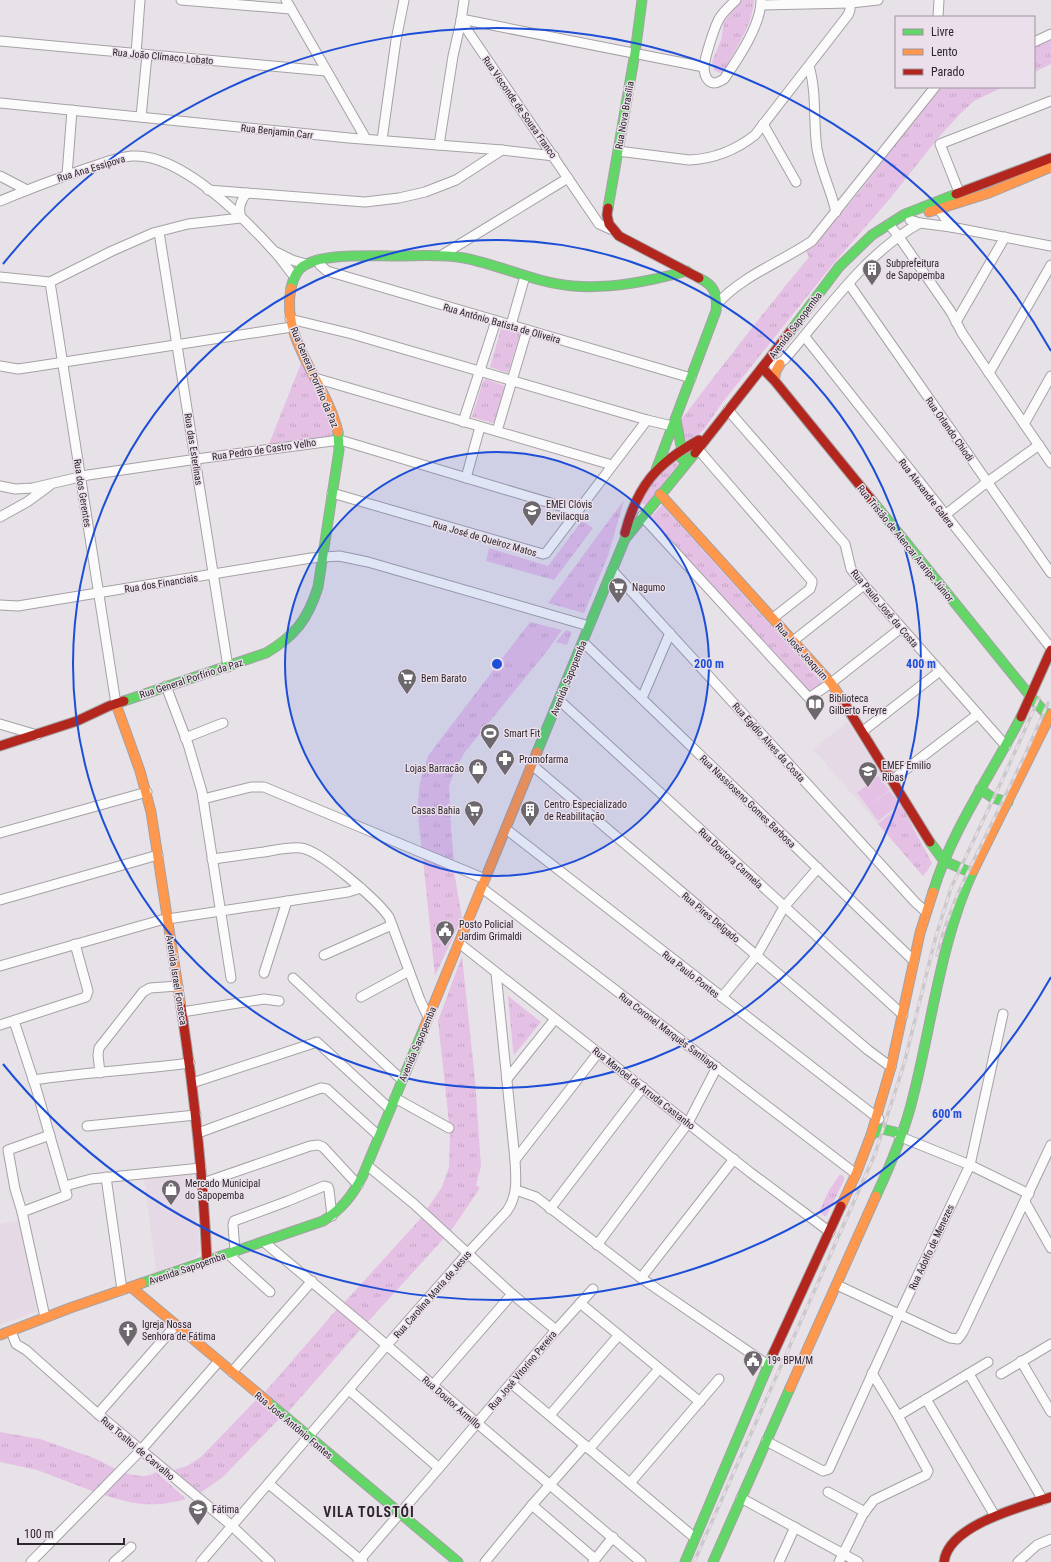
<svg xmlns="http://www.w3.org/2000/svg" width="1051" height="1562" font-family="'Roboto Condensed',sans-serif">
<style>
.built{fill:#e5d9e5}
.park{fill:url(#park-tufts)}
.pitch{fill:#e5c0e5}
.lines{fill:none;stroke-linecap:round;stroke-linejoin:round}
.street-casing{stroke:#a5a1a5;stroke-width:11}
.fast-casing{stroke:#a5a1a5;stroke-width:11}
.slow-casing{stroke:#a5a1a5;stroke-width:11}
.jam-casing{stroke:#a5a1a5;stroke-width:11}
.street{stroke:#fbfbfb;stroke-width:9}
.fast{stroke:#63d668;stroke-width:9}
.slow{stroke:#ff974d;stroke-width:9}
.jam{stroke:#b3261e;stroke-width:9}
.rail-casing{stroke:#cbc9cb;stroke-width:3.5}
.rail{stroke:#eadfea;stroke-width:2;stroke-dasharray:6;stroke-linecap:butt}
.ring{fill:none;stroke:#1d4ed8;stroke-width:2}
.labels{text-anchor:middle;stroke-width:3;stroke-linejoin:round;paint-order:stroke}
.street-label{font-size:10px;fill:#2c272c;stroke:#eadfea}
.poi-label{font-size:10px;fill:#2c272c;stroke:#eadfea;text-anchor:start}
.district-label{font-size:14px;font-weight:bold;letter-spacing:1px;fill:#2c272c;stroke:#eadfea}
.centre{fill:#1d4ed8;stroke:#eadfea;stroke-width:2}
.ring-label{font-size:12px;text-anchor:middle;font-weight:bold;fill:#1d4ed8;stroke:#eadfea;stroke-width:3;stroke-linejoin:round;paint-order:stroke}
</style>
<defs>
<pattern id="park-tufts" width="24" height="20" patternUnits="userSpaceOnUse"><rect width="24" height="20" fill="#e5c0e5"/><path d="M3 7l-1-3M5 7V3M7 7l1-3M15 17l-1-3M17 17v-4M19 17l1-3" fill="none" stroke="#c5a5c5"/></pattern>
</defs>
<rect width="100%" height="100%" fill="#e7e2e7"/>
<g class="built">
<path d="M848,722L901,805L878,824L813,749Z"/>
<path d="M190,1172L193,1178L200,1252L196,1257L156,1272L144,1177Z"/>
<path d="M20,1220L37,1311L0,1325V1224Z"/>
</g>
<g class="park">
<path d="M741,0H754C753,25 734,52 722,74L714,70L712,62L721,40L724,22Z"/>
<path d="M1051,34V64L1034,72V42Z"/>
<path d="M942,87H1003L974,101L960,114L938,138L888,201L833,264L722,403L705,428L694,439L688,441L683,438L681,420C723,365 765,310 809,257L806,251C826,232 845,210 863,187C889,154 911,117 942,87Z"/>
<path d="M501,329L520,334L508,373L490,367Z"/>
<path d="M304,356L340,440L267,449Z"/>
<path d="M486,379L505,386L494,422L492,423L472,417L483,381Z"/>
<path d="M671,462H675L678,464L646,505L642,504L641,499L645,491Z"/>
<path d="M624,500L608,556L584,613L548,603Z"/>
<path d="M662,505L824,685L808,694L651,517Z"/>
<path d="M582,521L593,528L554,580L486,561L489,548L548,566Z"/>
<path d="M530,622L562,630L547,651L465,752L454,772L449,786L451,827L454,864L422,851C419,828 416,806 420,783C422,774 426,765 428,756Z"/>
<path d="M566,630L572,632L567,645L556,642Z"/>
<path d="M901,805L932,863L928,870L923,876L878,824Z"/>
<path d="M423,859L454,871L462,918L435,976Z"/>
<path d="M462,956L475,1080L481,1166L476,1185L480,1188L450,1232L427,1209L442,1187L449,1167L450,1132L438,1021Z"/>
<path d="M508,996L541,1022L514,1055L513,1050Z"/>
<path d="M840,1174L844,1177V1180L826,1217L819,1212L828,1192Z"/>
<path d="M422,1217L445,1237L366,1324L343,1304Z"/>
<path d="M337,1309L360,1330L288,1412L265,1392Z"/>
<path d="M257,1399L280,1418L223,1477L200,1493L174,1470L187,1466L201,1457Z"/>
<path d="M0,1432L40,1439L94,1458L116,1469L95,1492L37,1470L0,1462Z"/>
<path d="M156,1472L186,1499C154,1508 135,1505 104,1495L124,1473C135,1475 146,1479 156,1472Z"/>
</g>
<g class="pitch">
<path d="M528,639L542,649L524,672L511,662Z"/>
<path d="M878,776L889,790L868,807L857,793Z"/>
<path d="M889,791L900,804L878,821L868,807Z"/>
</g>
<g class="lines">
<g class="street-casing">
<g id="street">
<path d="M181,0L291,9"/>
<path d="M286,0L366,139"/>
<path d="M464,0L461,21L599,224L610,229"/>
<path d="M736,0C730,6 723,12 719,19C714,28 705,57 704,67C704,72 706,78 709,81C714,85 719,82 724,79C738,59 761,25 761,0"/>
<path d="M761,5L851,3L878,0"/>
<path d="M938,17L939,0"/>
<path d="M461,19L704,67"/>
<path d="M0,41L326,71"/>
<path d="M1034,42L1051,34"/>
<path d="M136,54L140,0"/>
<path d="M809,66C817,93 813,121 817,149C821,171 831,190 836,212"/>
<path d="M0,103L349,138L502,150L554,156"/>
<path d="M141,117L147,55"/>
<path d="M763,124L796,182"/>
<path d="M382,140L396,40L404,0"/>
<path d="M439,145L453,56L461,21"/>
<path d="M618,151L689,160C713,159 736,150 755,135L848,15L850,10V0"/>
<path d="M67,175L72,110"/>
<path d="M0,176L27,190"/>
<path d="M208,190L365,202L399,198L425,192L456,180L502,150"/>
<path d="M959,192L940,144L1051,101"/>
<path d="M0,201C29,189 58,178 88,168C103,163 117,157 132,156C180,153 243,217 273,250C281,258 287,268 294,276"/>
<path d="M936,205L951,227"/>
<path d="M910,220L920,223L951,227L1051,246"/>
<path d="M889,224L899,237L951,312L962,333L989,373L1051,463"/>
<path d="M159,232L228,667"/>
<path d="M276,252L292,260L306,264"/>
<path d="M442,255L568,178"/>
<path d="M318,260L320,265L327,271L691,378"/>
<path d="M0,277L50,282L112,251L153,233L188,224L241,218C238,208 240,201 247,193"/>
<path d="M50,282L116,704"/>
<path d="M849,284L1051,573"/>
<path d="M717,304C742,276 781,262 812,241L935,87"/>
<path d="M290,319L352,334L647,420L672,426"/>
<path d="M956,322L1005,237"/>
<path d="M511,325L525,276"/>
<path d="M805,337L1051,648"/>
<path d="M0,366L18,369L32,367L292,327"/>
<path d="M774,366L784,360C825,313 865,253 920,223"/>
<path d="M989,373L1051,265"/>
<path d="M315,378L612,465"/>
<path d="M728,410L845,544L851,569L864,585L1006,746"/>
<path d="M463,422L496,321"/>
<path d="M1024,424L1051,376"/>
<path d="M497,431L527,330"/>
<path d="M697,448L812,581V583L810,589L773,618"/>
<path d="M466,478L480,427"/>
<path d="M0,486L15,489L33,488L88,475L204,458L340,440L577,511"/>
<path d="M332,493L543,554L546,553L647,420"/>
<path d="M945,515L982,486L1039,445"/>
<path d="M642,516L809,698L831,683L901,628"/>
<path d="M0,517L27,502L49,486"/>
<path d="M612,570L915,902L926,912"/>
<path d="M0,605L18,606L311,558L339,556L368,562L589,626"/>
<path d="M793,641L864,585"/>
<path d="M583,642L914,961"/>
<path d="M166,686L188,744L202,792L231,978"/>
<path d="M642,698L670,633"/>
<path d="M559,700L903,1015"/>
<path d="M0,724L37,735"/>
<path d="M863,731L940,671"/>
<path d="M185,738L223,723"/>
<path d="M532,765L868,1050L891,1067"/>
<path d="M892,780L978,714"/>
<path d="M203,799L251,787H264L485,879"/>
<path d="M506,829L879,1119"/>
<path d="M0,833L147,792"/>
<path d="M212,859C230,857 247,854 264,852C276,850 288,847 301,848C320,850 377,900 389,917L420,1000L428,1017"/>
<path d="M482,888L856,1174"/>
<path d="M0,900L158,855"/>
<path d="M459,943L751,1173L830,1232"/>
<path d="M324,955L392,925"/>
<path d="M0,966L161,920L348,892L361,888"/>
<path d="M264,973L287,901"/>
<path d="M293,978L402,1080"/>
<path d="M361,997L409,971"/>
<path d="M722,997L757,955L784,907L818,868"/>
<path d="M182,1012L264,999L279,1001"/>
<path d="M14,1021L36,1088L67,1195L22,1212L45,1317"/>
<path d="M0,1025L86,997L88,991L75,944"/>
<path d="M100,1073L98,1055L99,1048L143,992L150,988L178,986"/>
<path d="M507,1079L555,1019"/>
<path d="M33,1080C85,1072 137,1070 190,1063"/>
<path d="M192,1083L317,1042L390,1109"/>
<path d="M395,1098L449,1128"/>
<path d="M87,1126L196,1115"/>
<path d="M198,1133L321,1088L327,1089L379,1136"/>
<path d="M897,1133L901,1137L970,1165L1029,1194"/>
<path d="M515,1160L598,1053"/>
<path d="M368,1166L414,1204L512,1294L556,1330"/>
<path d="M106,1177L122,1290"/>
<path d="M203,1183L310,1146L318,1145L323,1147L358,1185"/>
<path d="M65,1186L91,1179L201,1168"/>
<path d="M516,1190L536,1197L641,1278L768,1365"/>
<path d="M1025,1202L1051,1248"/>
<path d="M550,1209L643,1087"/>
<path d="M22,1212L15,1189L8,1150L50,1135"/>
<path d="M264,1242L362,1324L477,1423L641,1562"/>
<path d="M597,1245L688,1123L717,1067"/>
<path d="M235,1252L233,1225L234,1221L288,1201L324,1186L328,1187L329,1190L332,1216"/>
<path d="M228,1254L270,1292"/>
<path d="M641,1278L734,1159"/>
<path d="M837,1285L950,1338L958,1339L963,1332L1051,1145"/>
<path d="M580,1303L700,1402"/>
<path d="M11,1331L16,1344L26,1350L98,1414L232,1526L270,1562"/>
<path d="M1021,1361L1051,1412"/>
<path d="M232,1372L312,1281"/>
<path d="M969,1374L1043,1500"/>
<path d="M1001,1374L1051,1344"/>
<path d="M511,1383L695,1538"/>
<path d="M433,1385L512,1294"/>
<path d="M349,1390L439,1468"/>
<path d="M926,1399L995,1516"/>
<path d="M98,1414L176,1325"/>
<path d="M550,1415L618,1336"/>
<path d="M898,1416L988,1362"/>
<path d="M766,1441L823,1471L829,1469L899,1315L970,1165L1003,1014"/>
<path d="M589,1449L659,1369"/>
<path d="M630,1483L719,1379"/>
<path d="M269,1484L363,1562"/>
<path d="M828,1492L865,1512"/>
<path d="M741,1498L858,1562"/>
<path d="M532,1505L595,1559"/>
<path d="M31,1562L141,1450L219,1361"/>
<path d="M114,1562L131,1547"/>
<path d="M201,1562L386,1346L467,1254L507,1211C518,1195 516,1179 515,1160L496,973"/>
<path d="M358,1562L439,1468L556,1330L593,1289"/>
<path d="M485,1562L532,1505L585,1445"/>
<path d="M593,1562L613,1537"/>
<path d="M779,1562L795,1527"/>
<path d="M839,1562L863,1514L874,1500L926,1475L928,1471L898,1416L872,1373"/>
<path d="M1018,1562L1037,1545L1051,1539"/>
</g>
</g>
<g class="fast-casing">
<g id="fast">
<path d="M608,208L635,53L642,0"/>
<path d="M291,288C293,279 296,270 305,265C325,253 371,256 395,256C418,256 441,254 464,258C501,265 535,283 573,286C612,289 650,281 687,271"/>
<path d="M790,332L839,267L872,235L905,214L956,194"/>
<path d="M676,420L682,451V459"/>
<path d="M656,470L716,311C718,294 714,285 699,278"/>
<path d="M870,498L1031,697L1051,719"/>
<path d="M124,701L266,653C295,636 308,619 318,587L339,450L338,432"/>
<path d="M537,752L625,539L695,453"/>
<path d="M980,789L993,798L1008,802"/>
<path d="M930,842L944,861L972,873"/>
<path d="M933,892C952,829 991,775 1021,717"/>
<path d="M871,1135L882,1129L895,1132"/>
<path d="M876,1196C891,1164 905,1131 913,1097C932,1023 941,940 973,871"/>
<path d="M142,1283L323,1221C342,1209 353,1195 363,1175L424,1028"/>
<path d="M268,1402L458,1562"/>
<path d="M685,1562L773,1354"/>
<path d="M713,1562L790,1388"/>
</g>
</g>
<g class="slow-casing">
<g id="slow">
<path d="M929,212L989,193L1051,167"/>
<path d="M291,288C280,341 327,383 338,432"/>
<path d="M774,380L776,371L780,364"/>
<path d="M660,494L831,683L846,706"/>
<path d="M116,704L140,771L151,812L181,1007"/>
<path d="M973,871L1051,714"/>
<path d="M424,1028L537,752"/>
<path d="M841,1206L856,1174L871,1135L891,1067L920,933L933,892"/>
<path d="M131,1287L268,1402"/>
<path d="M0,1335L70,1308L142,1283"/>
<path d="M790,1388L876,1196"/>
</g>
</g>
<g class="jam-casing">
<g id="jam">
<path d="M956,194L1051,158"/>
<path d="M608,208L607,215L609,224L619,236L699,278"/>
<path d="M762,368L774,380L870,498"/>
<path d="M695,453L790,332"/>
<path d="M625,533C637,486 657,463 699,440"/>
<path d="M846,706L930,842"/>
<path d="M1021,717L1051,650"/>
<path d="M0,746L77,721L109,706L124,701"/>
<path d="M181,1007C194,1091 203,1176 207,1261"/>
<path d="M773,1354L841,1206"/>
<path d="M944,1562C948,1525 1021,1507 1051,1497"/>
</g>
</g>
<use href="#street" class="street"/>
<use href="#fast" class="fast"/>
<use href="#slow" class="slow"/>
<use href="#jam" class="jam"/>
<g class="rail-casing">
<g id="rail">
<path d="M937,955L943,933L957,895L1025,755L1048,703"/>
<path d="M694,1562L875,1154L904,1064L936,936L951,888L1005,774L1039,698"/>
</g>
</g>
<use href="#rail" class="rail"/>
</g>
<circle cx="497" cy="664" r="212" fill="#1d4ed8" fill-opacity=".12"/>
<g class="ring">
<circle cx="497" cy="664" r="212"/>
<circle cx="497" cy="664" r="424"/>
<path d="M1051 977A636 636 0 0 1 3 1064M3 264A636 636 0 0 1 1051 351"/>
</g>
<defs>
<g id="building-pin" transform="scale(1)"><path d="M0 17L-7.5 6A9.5 9.5 0 1 1 7.5 6Z" fill="#6d686d" stroke="#eadfea"/><path d="M-4-6H4V6H1V3H-1V6H-4ZM-2.5-4.3h1.7v1.8h-1.7ZM.8-4.3h1.7v1.8H.8ZM-2.5-1h1.7V.8h-1.7ZM.8-1h1.7V.8H.8Z" fill="#fff"/></g>
<g id="school-pin" transform="scale(1)"><path d="M0 17L-7.5 6A9.5 9.5 0 1 1 7.5 6Z" fill="#6d686d" stroke="#eadfea"/><path d="M0-5L7-2L0 1L-7-2ZM-4 1L0 2.5L4 1V4Q0 6-4 4Z" fill="#fff"/></g>
<g id="supermarket-pin" transform="scale(1)"><path d="M0 17L-7.5 6A9.5 9.5 0 1 1 7.5 6Z" fill="#6d686d" stroke="#eadfea"/><path d="M-6-5.5h2.5l.6 2H6L4.5 2H-2.5L-4.4-4H-6ZM-1.5 3.2a1.3 1.3 0 1 0 .1 0ZM3 3.2a1.3 1.3 0 1 0 .1 0Z" fill="#fff"/></g>
<g id="library-pin" transform="scale(1)"><path d="M0 17L-7.5 6A9.5 9.5 0 1 1 7.5 6Z" fill="#6d686d" stroke="#eadfea"/><path d="M-6-4Q-3-5.5-.7-3.5V5Q-3 3-6 4ZM6-4Q3-5.5 .7-3.5V5Q3 3 6 4Z" fill="#fff"/></g>
<g id="stadium-pin" transform="scale(1)"><path d="M0 17L-7.5 6A9.5 9.5 0 1 1 7.5 6Z" fill="#6d686d" stroke="#eadfea"/><path d="M0-5a6.5 5 0 1 0 0 10a6.5 5 0 1 0 0-10ZM-3.5-1.8h7v3.6h-7Z" fill="#fff"/></g>
<g id="pharmacy-pin" transform="scale(1)"><path d="M0 17L-7.5 6A9.5 9.5 0 1 1 7.5 6Z" fill="#6d686d" stroke="#eadfea"/><path d="M-2-6h4v4h4v4h-4v4h-4v-4h-4v-4h4Z" fill="#fff"/></g>
<g id="shop-pin" transform="scale(1)"><path d="M0 17L-7.5 6A9.5 9.5 0 1 1 7.5 6Z" fill="#6d686d" stroke="#eadfea"/><path d="M-5-2.5h2.3a2.7 3.5 0 0 1 5.4 0H5L5.5 6h-11ZM-1.5-2.5h3a1.5 2.3 0 0 0-3 0Z" fill="#fff"/></g>
<g id="civic-pin" transform="scale(1)"><path d="M0 17L-7.5 6A9.5 9.5 0 1 1 7.5 6Z" fill="#6d686d" stroke="#eadfea"/><path d="M-.6-6.5H3V-4.5H.6V-3L4-1V1h2V6H-6V1h2V-1L-.6-3ZM-1.2 2.5V6h2.4V2.5Z" fill="#fff"/></g>
<g id="church-pin" transform="scale(1)"><path d="M0 17L-7.5 6A9.5 9.5 0 1 1 7.5 6Z" fill="#6d686d" stroke="#eadfea"/><path d="M-1.2-6h2.4v3.5h3.3v2.4h-3.3V6h-2.4V-.1h-3.3v-2.4h3.3Z" fill="#fff"/></g>
</defs>
<g fill-rule="evenodd">
<use href="#building-pin" x="872" y="269"/>
<use href="#school-pin" x="532" y="510"/>
<use href="#supermarket-pin" x="618" y="587"/>
<use href="#supermarket-pin" x="407" y="678"/>
<use href="#library-pin" x="815" y="704"/>
<use href="#stadium-pin" x="490" y="733"/>
<use href="#pharmacy-pin" x="505" y="759"/>
<use href="#shop-pin" x="478" y="768"/>
<use href="#school-pin" x="868" y="771"/>
<use href="#supermarket-pin" x="474" y="810"/>
<use href="#building-pin" x="530" y="810"/>
<use href="#civic-pin" x="445" y="930"/>
<use href="#shop-pin" x="171" y="1189"/>
<use href="#church-pin" x="128" y="1330"/>
<use href="#civic-pin" x="753" y="1360"/>
<use href="#school-pin" x="198" y="1509"/>
</g>
<g class="labels">
<g class="street-label">
<text transform="translate(163 56) rotate(5)" y="4">Rua João Clímaco Lobato</text>
<text transform="translate(520 107) rotate(55)" y="4">Rua Visconde de Sousa Franco</text>
<text transform="translate(624 115) rotate(-80)" y="4">Rua Nova Brasília</text>
<text transform="translate(277 131) rotate(6)" y="4">Rua Benjamin Carr</text>
<text transform="translate(91 168) rotate(-17)" y="4">Rua Ana Essipova</text>
<text transform="translate(502 323) rotate(16)" y="4">Rua Antônio Batista de Oliveira</text>
<text transform="translate(795 325) rotate(-53)" y="4">Avenida Sapopemba</text>
<text transform="translate(315 377) rotate(67)" y="4">Rua General Porfírio da Paz</text>
<text transform="translate(950 429) rotate(55)" y="4">Rua Orlando Chiodi</text>
<text transform="translate(194 449) rotate(81)" y="4">Rua das Esterlinas</text>
<text transform="translate(264 449) rotate(-8)" y="4">Rua Pedro de Castro Velho</text>
<text transform="translate(83 493) rotate(81)" y="4">Rua dos Gerentes</text>
<text transform="translate(927 493) rotate(52)" y="4">Rua Alexandre Galera</text>
<text transform="translate(485 538) rotate(16)" y="4">Rua José de Queiroz Matos</text>
<text transform="translate(906 543) rotate(51)" y="4">Rua Tristão de Alencar Araripe Júnior</text>
<text transform="translate(161 583) rotate(-9)" y="4">Rua dos Financiais</text>
<text transform="translate(885 608) rotate(50)" y="4">Rua Paulo José da Costa</text>
<text transform="translate(802 651) rotate(48)" y="4">Rua José Joaquim</text>
<text transform="translate(191 678) rotate(-18)" y="4">Rua General Porfírio da Paz</text>
<text transform="translate(568 678) rotate(-68)" y="4">Avenida Sapopemba</text>
<text transform="translate(769 742) rotate(48)" y="4">Rua Egídio Alves da Costa</text>
<text transform="translate(748 801) rotate(44)" y="4">Rua Nassioseno Gomes Barbosa</text>
<text transform="translate(731 858) rotate(43)" y="4">Rua Doutora Carmela</text>
<text transform="translate(711 917) rotate(40)" y="4">Rua Pires Delgado</text>
<text transform="translate(691 974) rotate(38)" y="4">Rua Paulo Pontes</text>
<text transform="translate(177 980) rotate(81)" y="4">Avenida Israel Fonseca</text>
<text transform="translate(669 1031) rotate(37)" y="4">Rua Coronel Marqués Santiago</text>
<text transform="translate(417 1044) rotate(-67)" y="4">Avenida Sapopemba</text>
<text transform="translate(644 1088) rotate(38)" y="4">Rua Manoel de Arruda Castanho</text>
<text transform="translate(931 1247) rotate(-65)" y="4">Rua Adolfo de Menezes</text>
<text transform="translate(187 1268) rotate(-19)" y="4">Avenida Sapopemba</text>
<text transform="translate(432 1294) rotate(-49)" y="4">Rua Carolina Maria de Jesus</text>
<text transform="translate(522 1370) rotate(-50)" y="4">Rua José Vitorino Pereira</text>
<text transform="translate(452 1402) rotate(41)" y="4">Rua Doutor Armillo</text>
<text transform="translate(294 1425) rotate(40)" y="4">Rua José Antônio Fontes</text>
<text transform="translate(138 1448) rotate(40)" y="4">Rua Tosltoi de Carvalho</text>
</g>
<g class="poi-label">
<text x="886" y="267">Subprefeitura<tspan x="886" dy="12">de Sapopemba</tspan></text>
<text x="546" y="508">EMEI Clóvis<tspan x="546" dy="12">Bevilacqua</tspan></text>
<text x="632" y="591">Nagumo</text>
<text x="421" y="682">Bem Barato</text>
<text x="829" y="702">Biblioteca<tspan x="829" dy="12">Gilberto Freyre</tspan></text>
<text x="504" y="737">Smart Fit</text>
<text x="519" y="763">Promofarma</text>
<text x="882" y="769">EMEF Emilio<tspan x="882" dy="12">Ribas</tspan></text>
<text x="464" y="772" text-anchor="end">Lojas Barracão</text>
<text x="544" y="808">Centro Especializado<tspan x="544" dy="12">de Reabilitação</tspan></text>
<text x="460" y="814" text-anchor="end">Casas Bahia</text>
<text x="459" y="928">Posto Policial<tspan x="459" dy="12">Jardim Grimaldi</tspan></text>
<text x="185" y="1187">Mercado Municipal<tspan x="185" dy="12">do Sapopemba</tspan></text>
<text x="142" y="1328">Igreja Nossa<tspan x="142" dy="12">Senhora de Fátima</tspan></text>
<text x="767" y="1364">19º BPM/M</text>
<text x="212" y="1513">Fátima</text>
</g>
<g class="district-label">
<text x="369" y="1517">VILA TOLSTÓI</text>
</g>
</g>
<circle cx="497" cy="664" r="6" class="centre"/>
<g class="ring-label">
<text x="709" y="668">200 m</text>
<text x="921" y="668">400 m</text>
<text x="947" y="1118">600 m</text>
</g>
<rect x="895" y="16" width="140" height="72" fill="#eadfea" stroke="#9e959e"/>
<rect x="903" y="29" width="20" height="6" fill="#63d668" stroke="#9e959e"/>
<text x="931" y="36" font-size="12" fill="#2c272c">Livre</text>
<rect x="903" y="49" width="20" height="6" fill="#ff974d" stroke="#9e959e"/>
<text x="931" y="56" font-size="12" fill="#2c272c">Lento</text>
<rect x="903" y="69" width="20" height="6" fill="#b3261e" stroke="#9e959e"/>
<text x="931" y="76" font-size="12" fill="#2c272c">Parado</text>
<path d="M18 1538v6h106v-6" fill="none" stroke="#2c272c" stroke-width="2"/>
<text x="24" y="1538" font-size="12" fill="#2c272c" stroke="#eadfea" stroke-width="3" paint-order="stroke">100 m</text>
</svg>
